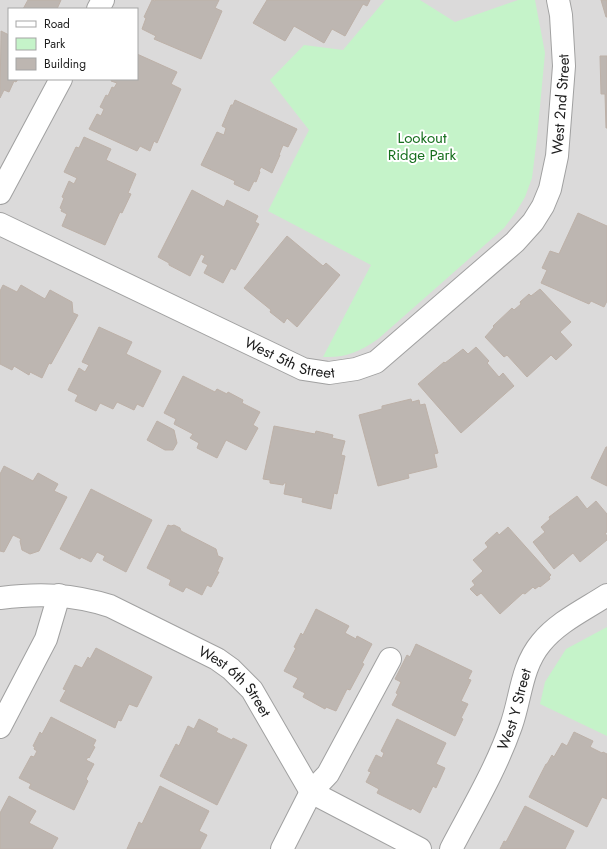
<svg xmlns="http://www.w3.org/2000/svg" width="607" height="849" font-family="Jost,sans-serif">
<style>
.residential{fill:#dbdada;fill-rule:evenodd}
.park{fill:#c5f3c9}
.building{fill:#bdb6b1;stroke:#bdb1a8}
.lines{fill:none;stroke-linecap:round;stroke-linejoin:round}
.minor-casing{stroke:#a1a1a1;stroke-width:24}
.minor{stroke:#fff;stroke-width:22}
.labels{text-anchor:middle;stroke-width:4;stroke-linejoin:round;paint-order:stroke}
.street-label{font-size:15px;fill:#1d1d1d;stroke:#fff}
.park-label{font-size:15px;fill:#176f1e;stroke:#fff}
</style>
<rect width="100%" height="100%" fill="#edeae4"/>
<path class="residential" d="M0,0H607V849H0ZM9,9H137V79H9Z"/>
<g class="park">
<path d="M385,0H420L455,22L518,0H535L545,53L537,138L532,178L525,197L516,212L504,228L378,339C359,352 346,358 323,357L371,265L268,211L309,130L270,80L304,45L343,50Z"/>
<path d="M607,627V736L540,704L545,682L566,649Z"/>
</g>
<g class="building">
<path d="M28,0H61L57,9H23Z"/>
<path d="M152,0L155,1V0H219L215,8L222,11L201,59L154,39L156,36L142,29L146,18L144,17Z"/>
<path d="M267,0H370L367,6L363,4L345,36L332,29L324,43L294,26L285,41L253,23Z"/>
<path d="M601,0H607V17H606Z"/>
<path d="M1,31L9,35V79H18L16,82L14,81L9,92L4,90L0,98Z"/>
<path d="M137,54L177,72L171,84L181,89L157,143L154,141L150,151L140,146L137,151L89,129L97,114L101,116L104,109L100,107L106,95L108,96L112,87L114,88L117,83L111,81L112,79H137Z"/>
<path d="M600,56H607V128H606L605,94H601Z"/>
<path d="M235,100L297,129L288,147L283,145L279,155H280L272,173L261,167L259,171L260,172L256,182L254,181L249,191L234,184L235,181L201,165L217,132L224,135L226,128L222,126L231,105H233Z"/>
<path d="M84,137L111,149L106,160L136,174L128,193L131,194L122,213L120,212L105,245L62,226L67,214L61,211L62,209L60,208L64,198L62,197L69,181L74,184L77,178L64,172L76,147L79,148Z"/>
<path d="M192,190L224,207L227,200L258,216L255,222L259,224L235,270L231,268L223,283L204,273L208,265L202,262L205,256L201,254L190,276L169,265V263L158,257Z"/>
<path d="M578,213L607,226V301L604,307L591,301L589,304L541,283L547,270L542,268L550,251L559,254Z"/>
<path d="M287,236L323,266L326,263L340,275L297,327L287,318L284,323L270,312L271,310L244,288Z"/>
<path d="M3,285L17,292L21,285L45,299L50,290L72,302L73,313L78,315L51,364L49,363L42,378L30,372L29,375L14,366L12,370L0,364V291Z"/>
<path d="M540,289L571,322L560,332L572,345L556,360L551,355L527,377L507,355L504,357L485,337L494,327L493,326L512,308L514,310L521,304L520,302L529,294L531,296Z"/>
<path d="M99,327L132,342L126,354L161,371L143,407L137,404L134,410L117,402L113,409L100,403L96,411L75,401L78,395L68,390L79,368L85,372L89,365L82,362Z"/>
<path d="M476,347L489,361L487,363L499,377L503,373L514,386L461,433L418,384L444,362L445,363L463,349L468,354Z"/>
<path d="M183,376L215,392L217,389L227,394L228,392L243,400L242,403L260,412L253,425L258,428L246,450L226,440L217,458L197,448L199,443L190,438L193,434L174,424L176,419L164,413Z"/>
<path d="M411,399L412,402L419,400L420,405L425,404L438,453L434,454L437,467L408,474L409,478L378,486L359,415L382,409V406Z"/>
<path d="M157,421L174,430L177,443L173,450H165L147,440Z"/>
<path d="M274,426L315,434L316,431L333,435L332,438L345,441L341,455L345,456L337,494L334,493L331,509L302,502L303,498L284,494L286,483H284L283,485L270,483V480L263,479Z"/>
<path d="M606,447H607V486L591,478Z"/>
<path d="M4,466L33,481L38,473L58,484L54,491L67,497L39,551L30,554L22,550L20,541L21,539L13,535L4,552L0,551V474Z"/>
<path d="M91,489L152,520L126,572L103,560L105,556L97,552L91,562L81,557L80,559L60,549Z"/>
<path d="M577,496L587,509L596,501L607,514V532L605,533L607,536V540L580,562L573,553L554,569L533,542L545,532L541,527L550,519L549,517Z"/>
<path d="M168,525L171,526L174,525L180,528L181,531L216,549L218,556L223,558L217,572H219L211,587L207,585L202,595L186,587L183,592L169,585L171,580L147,568Z"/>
<path d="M508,527L551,575L549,577L550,579L540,587L539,586L535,589L533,587L525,594L523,593L500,614L481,593L477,596L470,589L475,585L472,581L483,571L473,560L488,547L485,543L497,532L499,535Z"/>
<path d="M316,609L349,626L345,633L356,639L357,636L372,644L362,663L364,664L350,690L347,689L336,711L326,707L325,709L303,697L305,693L293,687L298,678L284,671L296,648L294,647L301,633L303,635Z"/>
<path d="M416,644L472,671L468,679L471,680L461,701L468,704L461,718L463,719L455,736L392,705L398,694L396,693L401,682L395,679L407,655L410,657Z"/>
<path d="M96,648L152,677L137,707L129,704L121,721L118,720L115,728L60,701L66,690L63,689L75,665L82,668L88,657L90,659Z"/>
<path d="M51,717L96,740L93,746L95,747L89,758L88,757L86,760L94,764L86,779L88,781L74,810L29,788L31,784L19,778L31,756L34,757L37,751L34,749L35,747L33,746L40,732L42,734Z"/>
<path d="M199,719L218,729L216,732L232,740L233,738L247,745L217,805L160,776L176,744L179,746L188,726L194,729Z"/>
<path d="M397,719L446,743L436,764L445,768L436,788L433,786L420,813L412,808L411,810L377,793L379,789L366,782L371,772L368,771L376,755L382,758L384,753L381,751Z"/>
<path d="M574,732L593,741L590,747L602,753L603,752L607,754V799L602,797L587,827L529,797L546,764H547L552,755L554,757L562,743L567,746Z"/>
<path d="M160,786L209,811L199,831L207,835L200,849H127L139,822L142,824Z"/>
<path d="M9,796L36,811L29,823L58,838L52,849H0V813Z"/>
<path d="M525,806L574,831L565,849H500L504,841L506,842Z"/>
</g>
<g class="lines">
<g class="minor-casing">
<g id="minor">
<path d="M98,9L103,0"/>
<path d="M0,193L61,79"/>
<path id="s1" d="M0,224L303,369L329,373L356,369L376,362L515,242L533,222L543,206L550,189L557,156L564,66L561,15L558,0"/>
<path id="s2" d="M0,598C39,593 72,594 110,606L217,659L231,669L252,690L311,792L420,849"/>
<path d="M0,727L46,639L59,595"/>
<path d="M282,849L311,792L328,774L390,659"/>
<path id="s3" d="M451,849C472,809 496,769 511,726C521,698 521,667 541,643C558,622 584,610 607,595"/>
</g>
</g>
<use href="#minor" class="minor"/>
</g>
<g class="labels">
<g class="street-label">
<text dy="5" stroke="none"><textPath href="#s1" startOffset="744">West 2nd Street</textPath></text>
<text dy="5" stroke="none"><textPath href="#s1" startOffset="320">West 5th Street</textPath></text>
<text dy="5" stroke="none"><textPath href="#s2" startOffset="259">West 6th Street</textPath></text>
<text dy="5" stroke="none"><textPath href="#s3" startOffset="154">West Y Street</textPath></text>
</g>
<g class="park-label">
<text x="422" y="143">Lookout<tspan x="422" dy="17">Ridge Park</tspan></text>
</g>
</g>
<rect x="8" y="8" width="130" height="72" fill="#ffffff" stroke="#a5a5a5"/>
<rect x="16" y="21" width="20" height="6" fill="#ffffff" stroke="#a5a5a5"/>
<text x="44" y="28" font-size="12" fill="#1d1d1d">Road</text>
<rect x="16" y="38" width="20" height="12" fill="#c5f3c9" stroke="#a5a5a5"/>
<text x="44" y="48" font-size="12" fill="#1d1d1d">Park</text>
<rect x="16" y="58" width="20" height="12" fill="#bdb6b1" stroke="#a5a5a5"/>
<text x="44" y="68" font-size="12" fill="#1d1d1d">Building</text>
</svg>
